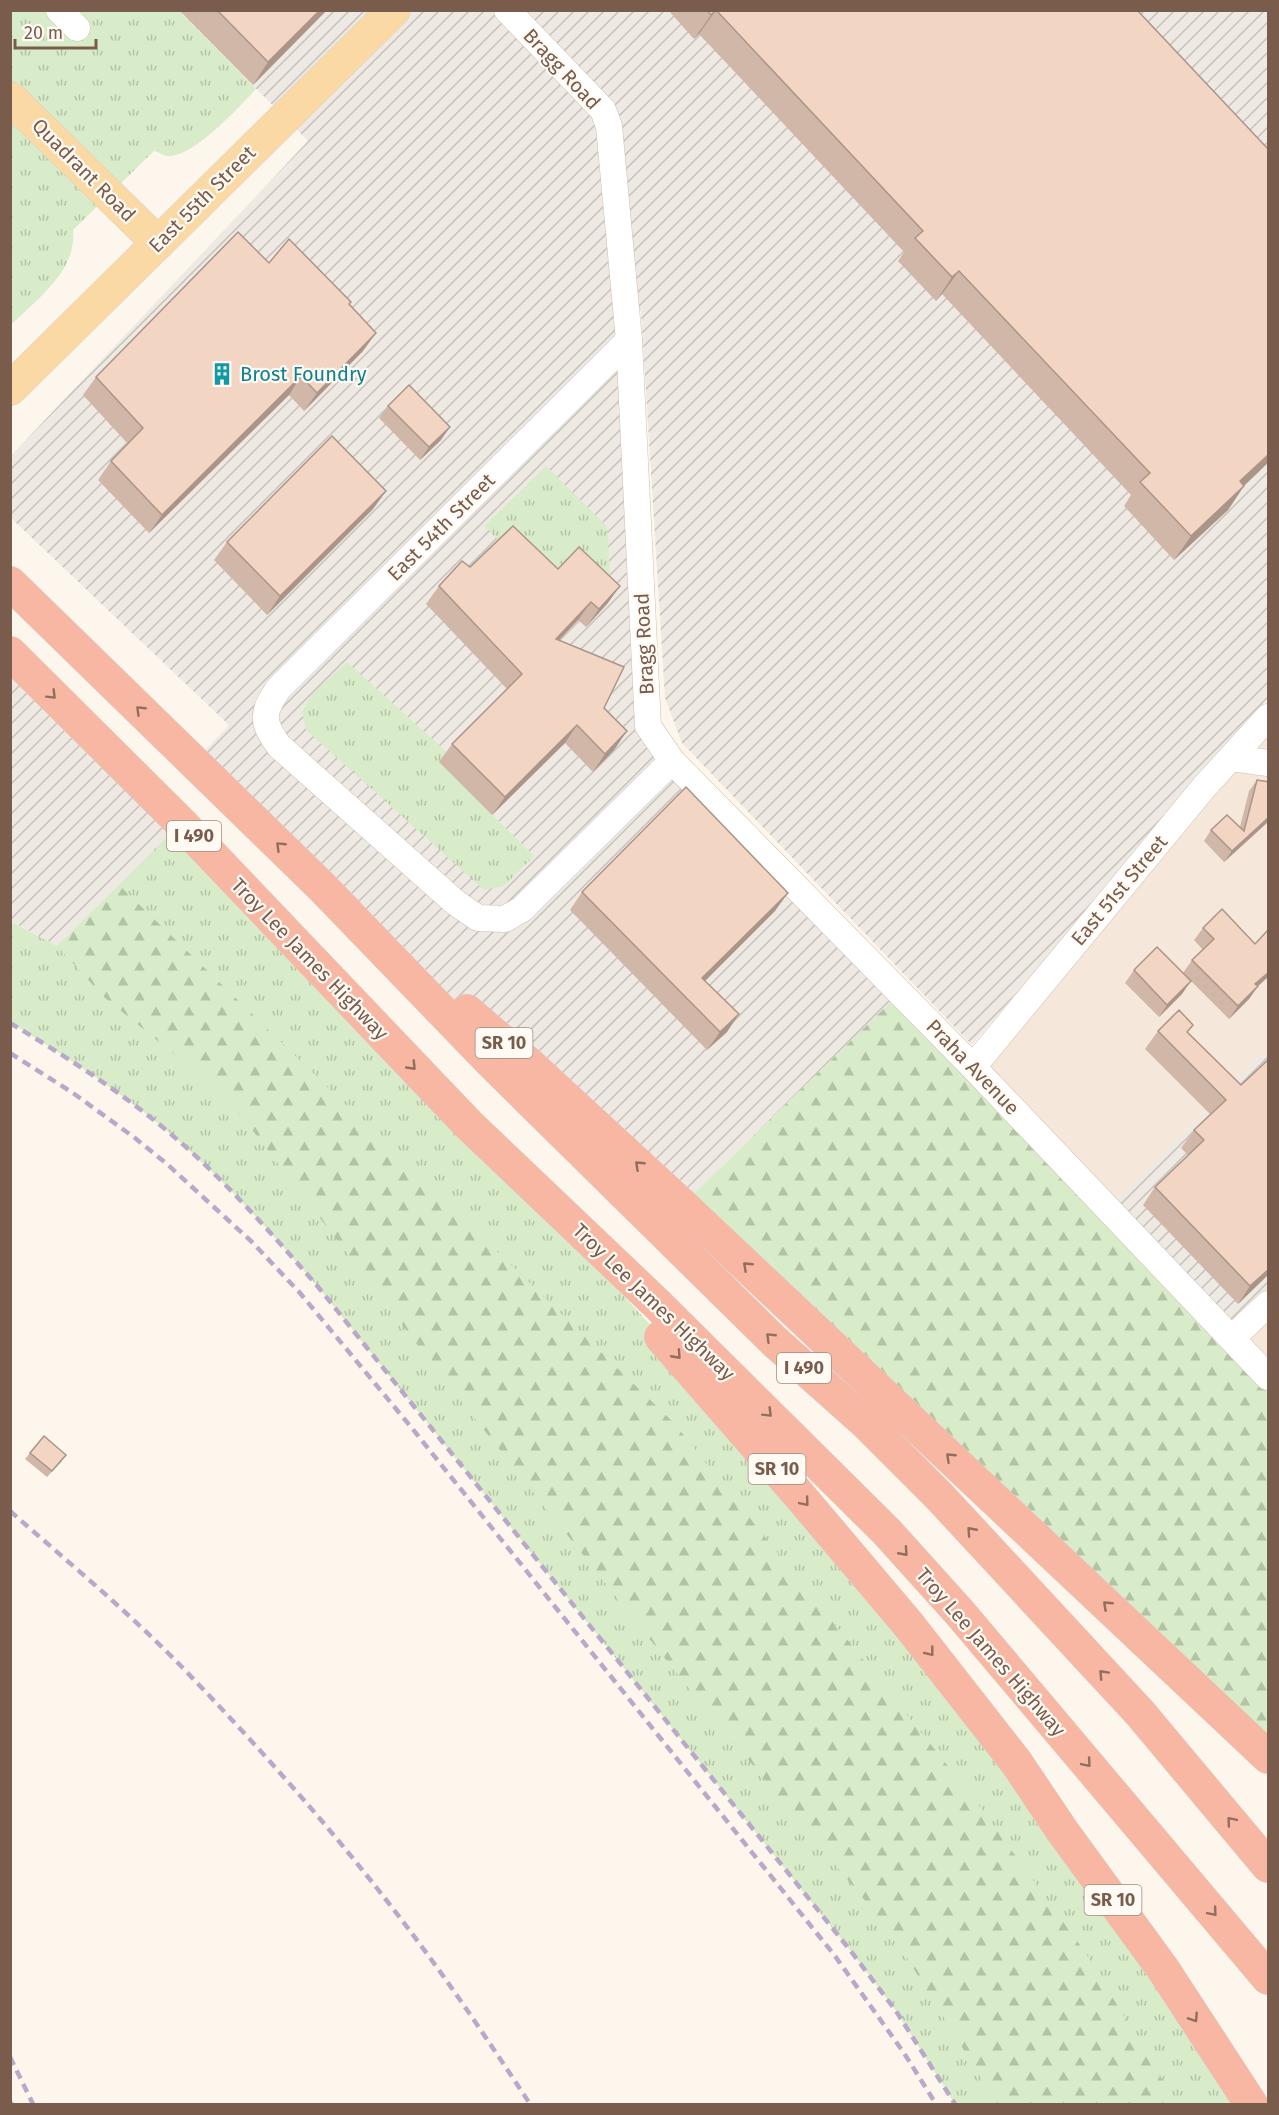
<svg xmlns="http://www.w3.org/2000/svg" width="1279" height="2115" font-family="'Fira Sans',sans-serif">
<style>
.residential{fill:#f5e8da}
.industrial{fill:url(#industrial-furrows)}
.grass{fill:url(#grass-tufts)}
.forest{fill:url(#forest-firs)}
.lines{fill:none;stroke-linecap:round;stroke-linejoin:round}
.street-casing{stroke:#d1beb0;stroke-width:27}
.primary-casing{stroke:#dad1cd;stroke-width:34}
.highway-casing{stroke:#dad1cd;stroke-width:34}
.street{stroke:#fff;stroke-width:26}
.primary{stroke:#fbd9a5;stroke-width:33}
.highway{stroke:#f7b7a3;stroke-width:33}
.rail{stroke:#b9a8c9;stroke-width:4.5;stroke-dasharray:9 6;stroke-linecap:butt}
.wall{fill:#d1b7a8}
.shaded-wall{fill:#aa9588}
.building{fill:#f3d5c3;stroke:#aa9588;stroke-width:1.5}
.oneway{stroke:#936e5e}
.labels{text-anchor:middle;stroke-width:4.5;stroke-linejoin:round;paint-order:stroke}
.shield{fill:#fffaf3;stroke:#a28b7f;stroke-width:1.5}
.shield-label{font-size:18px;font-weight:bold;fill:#7a5c4d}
.street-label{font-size:20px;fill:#7a5c4d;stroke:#fffaf3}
.culture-label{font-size:20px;fill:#0d838f;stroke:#fffaf3;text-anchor:start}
</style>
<defs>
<pattern id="industrial-furrows" width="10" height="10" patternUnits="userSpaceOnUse" patternTransform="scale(1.5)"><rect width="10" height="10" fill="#efe9e4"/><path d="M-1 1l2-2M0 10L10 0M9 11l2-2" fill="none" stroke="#c7c0bb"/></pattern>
<pattern id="grass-tufts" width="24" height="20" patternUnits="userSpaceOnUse" patternTransform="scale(1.5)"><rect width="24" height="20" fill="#d8ecc9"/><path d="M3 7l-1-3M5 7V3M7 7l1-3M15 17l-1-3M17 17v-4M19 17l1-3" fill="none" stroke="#b4c2a5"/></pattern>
<pattern id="forest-firs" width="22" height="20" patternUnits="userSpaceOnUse" patternTransform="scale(1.5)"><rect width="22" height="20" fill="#d8ecc9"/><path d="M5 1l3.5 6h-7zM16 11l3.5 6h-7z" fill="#b4c2a5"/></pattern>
</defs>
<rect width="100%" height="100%" fill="#fdf6ec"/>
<g class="residential">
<path d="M1268,717V1047L1108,1208L973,1067Z"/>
<path d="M1268,1304V1377L1232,1338Z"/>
</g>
<g class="industrial">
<path d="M179,11H1268V698L972,1045L682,743L665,698L641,311L628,323L648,727L900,993L682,1205L530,1065L322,887L194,762L229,725L11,518L10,457L308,141Z"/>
<path d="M10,654L181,823L57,946L11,921Z"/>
<path d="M1268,1047V1304L1232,1338L1108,1208Z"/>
</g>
<g class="grass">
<path d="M11,11H179L256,89C240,106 192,159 167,156C163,155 158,152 154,151L73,230C77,271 37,299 11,325Z"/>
<path d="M546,466L607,526L611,587H545L484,526Z"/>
<path d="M347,662L448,753L439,762L534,856L504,886L484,890L306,730L302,712L311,695Z"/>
<path d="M181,823L469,1125L692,1371L799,1495L1251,2104H955L896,2011L850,1950L319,1288C281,1244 242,1200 200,1160C144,1107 77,1063 11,1023L10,921L57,946Z"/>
</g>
<g class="forest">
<path d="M119,885L674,1423L976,1801L1085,1952L1177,2104H997L891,1932L682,1680L443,1378L227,1097L105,998L57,946Z"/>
<path d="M900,993L1268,1377V1741L682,1205Z"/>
</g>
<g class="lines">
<g class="street-casing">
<g id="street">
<path d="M59,10L77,28"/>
<path d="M507,10L603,110L609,126L629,340L648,726L672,761L973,1067L1268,1377"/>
<path d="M629,340L278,689C262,713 261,721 279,746L456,903L478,918L505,919L522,909L672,761"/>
<path d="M1231,758L1268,763"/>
<path d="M973,1067L1205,786L1268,717"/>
<path d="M1232,1338L1268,1304"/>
</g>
</g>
<g class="primary-casing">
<g id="primary">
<path d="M10,98L158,243"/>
<path d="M10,389L394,10"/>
</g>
</g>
<g class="highway-casing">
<g id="highway">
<path d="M10,583L322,887L491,1062L774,1341L866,1423L939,1496L1140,1713L1268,1866"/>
<path d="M10,653L181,823L469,1125L656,1303L887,1532L960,1613L1268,1978"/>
<path d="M467,1011L530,1065L682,1205L1268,1757"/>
<path d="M661,1337L799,1495L908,1624L1016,1762L1063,1832L1163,1969L1251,2104"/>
</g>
</g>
<use href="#street" class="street"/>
<use href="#primary" class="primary"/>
<use href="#highway" class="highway"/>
<g class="rail">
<path d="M10,1023C77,1063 144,1107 200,1160C242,1200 281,1244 319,1288L850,1950L896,2011L955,2104"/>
<path d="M10,1053L73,1093L135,1138L167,1164L252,1242L300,1293L411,1427L835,1956L904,2053L936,2104"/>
<path d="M10,1511C67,1561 126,1610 179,1664C265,1753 348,1847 422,1947C460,1998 495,2051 530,2104"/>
<path d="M10,2057L33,2104"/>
<path d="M10,2102L12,2104"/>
</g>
</g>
<g class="wall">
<path d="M179,10H327L253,85Z"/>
<path d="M668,10H1137L1244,486L1228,510L1174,560L1124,506L1131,495L942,294L936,301L898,261L904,252L699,34L694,39Z"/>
<path d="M269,263L350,305L363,351L304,411L289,395L149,533L98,480L111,461L128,444L83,395L96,377Z"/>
<path d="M388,406L441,440L420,460L379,418Z"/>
<path d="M386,491L373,509L267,615L214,560L227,542Z"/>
<path d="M470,567L558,569L620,586L607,604L586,627L578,620L559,640L604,708L627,731L614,750L593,772L565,743L492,815L439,762L452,744L507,689L426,604L439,586Z"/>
<path d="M1257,780L1269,821L1224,862L1204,841L1211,830L1240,827L1249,791Z"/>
<path d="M582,892L775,911L705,981L727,1032L707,1050L570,910Z"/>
<path d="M1203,928L1255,944L1269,929V976L1258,986L1249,999L1229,1019L1183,973L1192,960L1203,950L1194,940Z"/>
<path d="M1134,970L1182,994L1159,1017L1125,983Z"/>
<path d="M1158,1031L1188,1032L1241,1085L1269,1059V1274L1238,1304L1143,1205L1155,1187L1188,1155L1181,1148L1194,1130L1210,1114L1145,1049Z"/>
<path d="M30,1453L62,1461L47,1477L25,1459Z"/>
</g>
<g class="shaded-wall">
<path d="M320,10H327L253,85L268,62Z"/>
<path d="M716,10L699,34L694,39L711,15Z"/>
<path d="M959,271L942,294L936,301L952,277Z"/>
<path d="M376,333L363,351L304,411L317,393Z"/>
<path d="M301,376L289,395L149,533L162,515Z"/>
<path d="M450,427L441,440L420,460L429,447Z"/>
<path d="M1269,454V462L1224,505L1240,481Z"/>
<path d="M1244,486L1228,510L1174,560L1191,536Z"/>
<path d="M386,491L373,509L267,615L280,596Z"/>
<path d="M620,586L607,604L586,627L599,609Z"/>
<path d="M591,602L578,620L543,657L556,639Z"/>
<path d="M577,725L565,743L492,815L505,797Z"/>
<path d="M627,731L614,750L593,772L605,754Z"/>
<path d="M1269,817V821L1224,862L1232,851Z"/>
<path d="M788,893L775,911L690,996L702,978Z"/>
<path d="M1269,972V976L1247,996L1255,984Z"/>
<path d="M1191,981L1182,994L1159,1017L1167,1005Z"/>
<path d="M1258,986L1249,999L1229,1019L1238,1006Z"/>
<path d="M739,1014L727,1032L707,1050L720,1032Z"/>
<path d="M1269,1269V1274L1238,1304L1250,1286Z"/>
</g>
<g class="building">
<path d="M217,10H320L268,62Z"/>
<path d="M707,10H716L711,15Z"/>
<path d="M716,10H1137L1269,150V454L1240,481L1244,486L1191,536L1140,482L1150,473L959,271L952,277L915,238L923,231Z"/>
<path d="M238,232L269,263L289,239L351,302L349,304L376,333L317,393L301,376L162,515L111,461L143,428L96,377Z"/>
<path d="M409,385L450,427L429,447L388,406Z"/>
<path d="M332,436L386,491L280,596L227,542Z"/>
<path d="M513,526L558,569L579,547L620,586L599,609L591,602L556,639L624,667L604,708L627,731L605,754L577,725L505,797L452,744L522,674L439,586L462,561L470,567Z"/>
<path d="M1257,780L1269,782V817L1232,851L1211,830L1227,815L1244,831Z"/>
<path d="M686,787L788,893L702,978L739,1014L720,1032L582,892Z"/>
<path d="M1222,909L1255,944L1269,929V972L1255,984L1258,986L1238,1006L1192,960L1214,939L1203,928Z"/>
<path d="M1157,947L1191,981L1167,1005L1134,970Z"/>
<path d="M1179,1010L1193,1025L1187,1032L1241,1085L1269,1059V1269L1250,1286L1155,1187L1204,1140L1194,1130L1226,1100L1158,1031Z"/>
<path d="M44,1436L66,1455L52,1471L30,1453Z"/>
</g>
<defs><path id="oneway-chevron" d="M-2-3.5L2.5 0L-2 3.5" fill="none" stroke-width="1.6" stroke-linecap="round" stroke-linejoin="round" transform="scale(1.5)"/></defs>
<g class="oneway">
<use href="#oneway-chevron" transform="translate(52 695) rotate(45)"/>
<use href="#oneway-chevron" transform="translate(140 710) rotate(-136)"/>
<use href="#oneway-chevron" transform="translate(280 846) rotate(-136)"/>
<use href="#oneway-chevron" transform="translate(412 1066) rotate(46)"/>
<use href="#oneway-chevron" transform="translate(639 1165) rotate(-137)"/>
<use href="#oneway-chevron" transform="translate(747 1266) rotate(-137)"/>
<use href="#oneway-chevron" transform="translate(770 1337) rotate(-136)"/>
<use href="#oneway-chevron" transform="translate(677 1355) rotate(48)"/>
<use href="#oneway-chevron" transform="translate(768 1413) rotate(45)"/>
<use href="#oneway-chevron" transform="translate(950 1457) rotate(-137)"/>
<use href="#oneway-chevron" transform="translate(805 1502) rotate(50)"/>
<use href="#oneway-chevron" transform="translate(971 1531) rotate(-132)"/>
<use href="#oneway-chevron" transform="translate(904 1552) rotate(48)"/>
<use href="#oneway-chevron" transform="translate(1107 1605) rotate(-137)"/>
<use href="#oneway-chevron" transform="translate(930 1652) rotate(52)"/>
<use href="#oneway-chevron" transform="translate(1103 1674) rotate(-133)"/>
<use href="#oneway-chevron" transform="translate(1087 1763) rotate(50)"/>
<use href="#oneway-chevron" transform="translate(1231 1821) rotate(-130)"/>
<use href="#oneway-chevron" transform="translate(1213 1912) rotate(50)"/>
<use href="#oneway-chevron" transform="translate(1194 2018) rotate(57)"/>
</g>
<defs>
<g id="building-bare" transform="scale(1.8)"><path d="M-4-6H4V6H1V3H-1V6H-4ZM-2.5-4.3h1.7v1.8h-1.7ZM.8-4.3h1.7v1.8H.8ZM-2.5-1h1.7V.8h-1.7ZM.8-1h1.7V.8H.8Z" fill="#0f9aa8" stroke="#fffaf3" stroke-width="2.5" paint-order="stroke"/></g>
</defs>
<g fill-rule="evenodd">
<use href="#building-bare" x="222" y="374"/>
</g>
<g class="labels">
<g class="shield">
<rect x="167" y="821" width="54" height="30" rx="4.5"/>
<rect x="475.5" y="1028" width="57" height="30" rx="4.5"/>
<rect x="777" y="1353" width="54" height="30" rx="4.5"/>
<rect x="748.5" y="1454" width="57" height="30" rx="4.5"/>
<rect x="1084.5" y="1885" width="57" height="30" rx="4.5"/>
</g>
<g class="shield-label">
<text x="194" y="842">I 490</text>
<text x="504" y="1049">SR 10</text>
<text x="804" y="1374">I 490</text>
<text x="777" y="1475">SR 10</text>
<text x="1113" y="1906">SR 10</text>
</g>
<g class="street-label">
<text transform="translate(562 69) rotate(47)" y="7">Bragg Road</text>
<text transform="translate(84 170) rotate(45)" y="7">Quadrant Road</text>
<text transform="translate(202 199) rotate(-45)" y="7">East 55th Street</text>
<text transform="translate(441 527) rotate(-45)" y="7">East 54th Street</text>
<text transform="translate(644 644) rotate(-93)" y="7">Bragg Road</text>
<text transform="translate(1119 890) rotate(-50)" y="7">East 51st Street</text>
<text transform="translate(310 959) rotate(46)" y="7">Troy Lee James Highway</text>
<text transform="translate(973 1067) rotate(46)" y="7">Praha Avenue</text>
<text transform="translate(654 1302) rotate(44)" y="7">Troy Lee James Highway</text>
<text transform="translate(991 1652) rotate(49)" y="7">Troy Lee James Highway</text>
</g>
<g class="culture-label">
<text x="240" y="381">Brost Foundry</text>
</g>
</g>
<rect width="1279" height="2115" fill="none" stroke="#7a5c4d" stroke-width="24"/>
<path d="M15 39v9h81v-9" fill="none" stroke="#7a5c4d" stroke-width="3"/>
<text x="24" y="39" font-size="18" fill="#7a5c4d" stroke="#fffaf3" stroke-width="4.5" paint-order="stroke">20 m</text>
</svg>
